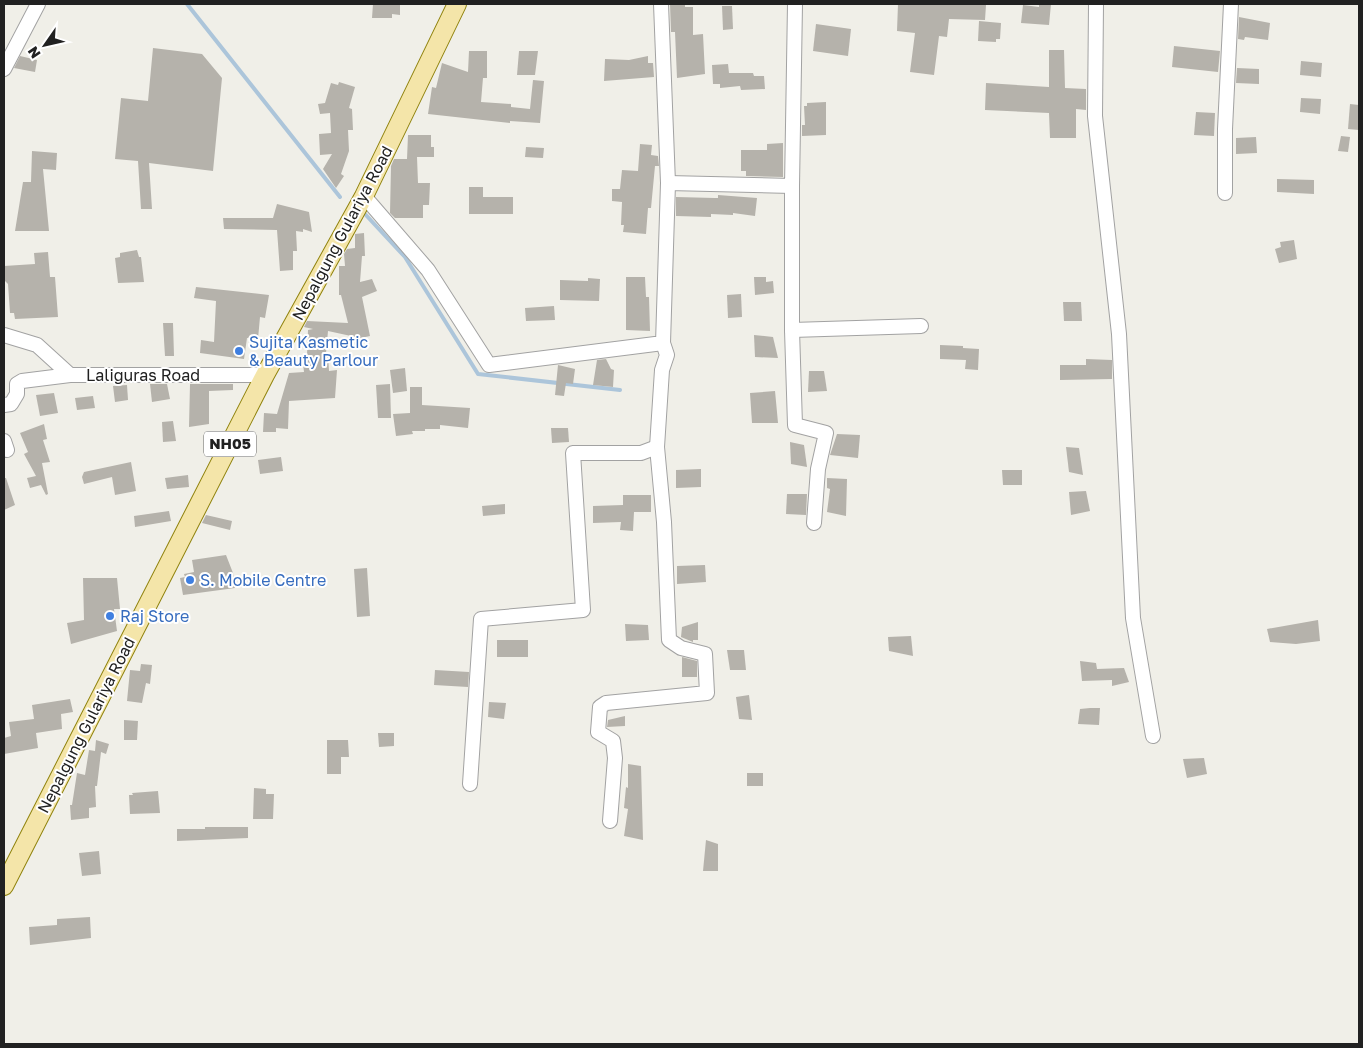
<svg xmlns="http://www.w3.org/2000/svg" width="1363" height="1048" font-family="'Golos Text',sans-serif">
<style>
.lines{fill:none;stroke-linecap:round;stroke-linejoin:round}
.stream{stroke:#acc5da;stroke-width:4}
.building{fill:#b5b2ab}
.minor-casing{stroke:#a2a2a2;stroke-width:16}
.major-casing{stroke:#90830d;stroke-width:20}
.minor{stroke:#fff;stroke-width:14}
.major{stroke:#f4e5a9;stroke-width:18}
.shop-dot{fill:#3f7fe0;stroke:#fff;stroke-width:2}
.labels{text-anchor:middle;stroke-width:4;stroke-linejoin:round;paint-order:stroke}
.shield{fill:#fff;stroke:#646464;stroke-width:1}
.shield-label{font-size:15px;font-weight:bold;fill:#212121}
.street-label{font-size:16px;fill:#212121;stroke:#fff}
.shop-label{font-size:16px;fill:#366cbe;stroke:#fff;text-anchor:start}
</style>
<rect width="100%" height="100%" fill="#f0efe8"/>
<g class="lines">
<g class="stream">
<path d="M187,4L340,197"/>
<path d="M364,213L405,257L478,374L620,390"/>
</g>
</g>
<g class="building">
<path d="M373,4H400V15L392,14V18H372Z"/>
<path d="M670,4H685V7H693V35L703,34L705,74L677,78L675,32H671Z"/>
<path d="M898,4L986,5L985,20L949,19L947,37L939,36L934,75L910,72L915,33L897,31Z"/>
<path d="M1039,4H1051L1049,25L1021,23L1023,5L1039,7Z"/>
<path d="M722,6H732L733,29L723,30Z"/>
<path d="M1239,17L1270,23L1268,40L1245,37L1244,40L1238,39Z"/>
<path d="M979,21L1001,23L1000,39H996V42L978,41Z"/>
<path d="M816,24L851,29L848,56L813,51Z"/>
<path d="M1174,46L1220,51L1218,72L1172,67Z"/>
<path d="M153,48L202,54L222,78L213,171L149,163L152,209H141L138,161L115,159L121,98L148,101Z"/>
<path d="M1049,50H1064L1065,88L1086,89V110L1076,109V138H1050L1049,113L985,110L986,83L1049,87Z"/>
<path d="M469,51H487V78H483L481,102L511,104V107L530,109L533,80L544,81L540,123L510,121V123L428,114L432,87L436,88L442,63L468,72Z"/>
<path d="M519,51H538L535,75H517Z"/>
<path d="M20,56L37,60L35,72L14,68Z"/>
<path d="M648,56V63H653L654,77L604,81L605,59L629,60Z"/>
<path d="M1301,61L1322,63L1321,77L1300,75Z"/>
<path d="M728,64L729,73H753L754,76H764L765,89L741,90L740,86L720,88V84H713L712,65Z"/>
<path d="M1237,68L1259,69V84L1236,83Z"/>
<path d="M339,82L355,87L349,108L352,109L353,130H348L349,151L341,174L344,176L336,188L323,169L332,154L320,155L319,134L331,133L330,113L320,114L318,104L325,103L331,83L338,85Z"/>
<path d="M1301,98L1321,99L1320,114L1300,112Z"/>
<path d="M826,102V135L802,136V125H805L804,106H807V103Z"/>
<path d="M1350,104L1359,105V130L1348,129Z"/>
<path d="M1196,112L1215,113L1214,136L1194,135Z"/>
<path d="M408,135H431V147H434V157H417L418,183H430L429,205H423V218H395L390,213L391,166L394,159H407Z"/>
<path d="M1341,136L1350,137L1348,152L1338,151Z"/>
<path d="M1256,137L1257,153L1236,154V138Z"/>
<path d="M783,143V177L746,176V171H741V150H767V144Z"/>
<path d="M640,144L652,145L651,155L658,156L659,166H655L651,208H648L646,234L623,232L624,225H621L622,202L612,201V189H620L622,170L638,171Z"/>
<path d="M526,147L544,148L543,158L525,157Z"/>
<path d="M32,151L57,153L56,170L43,169L49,231H15L23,182H31Z"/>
<path d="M1277,179L1314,180V194L1277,192Z"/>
<path d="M469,187H483V197H513V214H469Z"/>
<path d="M718,195L757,198L755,216L733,213V215L711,214V217L676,216V197L715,198H718Z"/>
<path d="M277,204L309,212L312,232L303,229V232L296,231L297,251H293V270L280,271L277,230L224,229L223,218H273Z"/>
<path d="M364,233L365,256H362L360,282L372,279L377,291L362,297L370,336L352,340L351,336L328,331L326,353H328L329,371L337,370L335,398L289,401L288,429L276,428V432H263L264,413L277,414L289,373L304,372L302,355H307L308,330L313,329L304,327L307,321L348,323L341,295H339V266H345L344,254L347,249L355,248V234Z"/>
<path d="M1294,240L1297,259L1279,263L1275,249L1281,247L1280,242Z"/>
<path d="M137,250L139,257H141L144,282L118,283L115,258L120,257V253Z"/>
<path d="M48,252L50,277H55L58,317L15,319L14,313H10L8,284L4,280V266L35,264L34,253Z"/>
<path d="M626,277H645L646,297H649L650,331L626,330Z"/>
<path d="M754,277H766V282L773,281L774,293L755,295Z"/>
<path d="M588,278L600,279L599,301L560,300V280L588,281Z"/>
<path d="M196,287L269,295L265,318L260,317L258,339L247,338L244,359L200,353L201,340L214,342L216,301L194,298Z"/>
<path d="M741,294L742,317L728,318L727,295Z"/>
<path d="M1063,302H1081L1082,321H1064Z"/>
<path d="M554,306L555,320L526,321L525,308Z"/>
<path d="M163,323H173L174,356H165Z"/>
<path d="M754,335L773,337L778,358L755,357Z"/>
<path d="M940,345L963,346V348L979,349L978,370L965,369L966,360L940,359Z"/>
<path d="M606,359L611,369L614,370L613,387L593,385L597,360Z"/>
<path d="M1086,359L1112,360V379L1060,380V365H1086Z"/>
<path d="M558,365L575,369L573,384L566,383L564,396L555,395Z"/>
<path d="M405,368L407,391L393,393L390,370Z"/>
<path d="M809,371H824L827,391L808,392Z"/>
<path d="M150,384H167L170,399L152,402Z"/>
<path d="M190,384H233V390L209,391V424L189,427Z"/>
<path d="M390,384L391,418H378L376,385Z"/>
<path d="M127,385L128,400L115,402L113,386Z"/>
<path d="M410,387H422V405L470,408L468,428L440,425V429H425V431H412L413,434L396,436L393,414L410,413Z"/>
<path d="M775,391L778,423H752L750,393Z"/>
<path d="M54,393L58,413L40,416L36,395Z"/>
<path d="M93,396L95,408L77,410L75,398Z"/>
<path d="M173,421L176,441L163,442L162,422Z"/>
<path d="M44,424L47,439L43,440L50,462L42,463L48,494L46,495L41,485L30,488L27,478L36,476L24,454L28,452L20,433Z"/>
<path d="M551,428H568L569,442L552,443Z"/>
<path d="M837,434L860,435L858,458L830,455Z"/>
<path d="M790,442L804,445L807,467L791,464Z"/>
<path d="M1066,447L1079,448L1083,475L1069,472Z"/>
<path d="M281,457L283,471L260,474L258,460Z"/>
<path d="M131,462L136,491L115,495L112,477L84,484L82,477L84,472Z"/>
<path d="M701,469V487L676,488V470Z"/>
<path d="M1002,470H1022V485H1003Z"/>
<path d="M188,475L189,487L167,489L165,478Z"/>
<path d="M4,478H6L15,505L4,510Z"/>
<path d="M827,478L847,479L846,516L827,512L830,489L827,488Z"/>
<path d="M1086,491L1090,511L1071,515L1069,492Z"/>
<path d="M787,494H807L806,515L786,514Z"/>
<path d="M623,495H651V512H634L633,531L620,530L621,522L593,523V506L623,505Z"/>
<path d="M505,504V514L483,516L482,506Z"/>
<path d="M169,511L171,521L135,527L134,516Z"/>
<path d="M206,515L232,521L230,530L202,523Z"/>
<path d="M226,555L233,573L235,588L183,595L180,578L185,577L184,574L194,572L192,560Z"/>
<path d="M705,565L706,582L677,584V566Z"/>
<path d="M367,568L370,616L357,617L354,569Z"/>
<path d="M83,578H117L120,609H114L117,631L71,644L67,623L84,620Z"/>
<path d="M1318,620L1320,641L1296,644L1270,642L1267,629Z"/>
<path d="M698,622V640H693V642L681,637L682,627Z"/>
<path d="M625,624L648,625L649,640L626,641Z"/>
<path d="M911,636L913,656L889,651L888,637Z"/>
<rect x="497" y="640" width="31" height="17"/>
<path d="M727,650H744L746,670H730Z"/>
<path d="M682,657L697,661V677H682Z"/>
<path d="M1080,661L1096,663L1097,669L1124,668L1129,682L1112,686V680L1082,681Z"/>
<path d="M141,664L152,665L150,684L146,683L142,703L127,701L130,670L140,671Z"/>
<path d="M435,670L469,672L468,687L434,685Z"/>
<path d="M749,695L752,720L739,719L736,697Z"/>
<path d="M70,699L73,712L61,714L62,729L36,733L38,748L4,754V738L11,736L9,722L34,719L32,705Z"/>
<path d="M489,702L506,703L504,719L488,717Z"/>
<path d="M1090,708H1100L1099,725L1078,724L1080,709Z"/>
<path d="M625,716V726L607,727L608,720Z"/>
<path d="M124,720L138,721L137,740H124Z"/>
<path d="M378,733H394V746L379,747Z"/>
<path d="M96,740L109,744L106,754L101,752L97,786H95L96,807L89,808V818L71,820L70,805H72L77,773L85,775L89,750L95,751Z"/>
<path d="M327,740H348L349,757H341V774H327Z"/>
<path d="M1204,758L1207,774L1187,778L1183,759Z"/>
<path d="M628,764L641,766L643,840L624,836L628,809L624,808L626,787L628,788Z"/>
<rect x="747" y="773" width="16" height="13"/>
<path d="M254,788L266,789V794H274L273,819H253Z"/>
<path d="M158,791L160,813L130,814L129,795H133L132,793Z"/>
<path d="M205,827H248V838L177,841V829H205Z"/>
<path d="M706,840L718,844V871H703Z"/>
<path d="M99,851L101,874L82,876L79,853Z"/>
<path d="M90,917L91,938L30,945L29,927L57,925V919Z"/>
</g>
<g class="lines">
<g class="minor-casing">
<g id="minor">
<path d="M661,4L668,183"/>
<path d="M1096,4L1095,116L1119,334L1133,618L1153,736"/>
<path d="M4,69L38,4"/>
<path d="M792,186V330L795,425L826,433L818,469L814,523"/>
<path d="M1225,193V129L1231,4"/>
<path d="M364,196L428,270L489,365L663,343L668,183L792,186L795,4"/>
<path d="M792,330L921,326"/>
<path d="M4,335L37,345L70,375H265"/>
<path d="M4,405L11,404L17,394V384L22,381L70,375"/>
<path d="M4,441L7,450"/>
<path d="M470,784L481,619L583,610L573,453H641L657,447"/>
<path d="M610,821L615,758L613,741L598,732L600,707L606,703L707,693L705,654L681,648L669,640L664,522L657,447L662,370L667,355L663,343"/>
</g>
</g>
<g class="major-casing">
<path id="major" d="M4,886L265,375L364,196L457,4"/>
</g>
<use href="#minor" class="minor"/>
<use href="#major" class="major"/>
</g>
<g class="shop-dot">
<circle cx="239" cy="351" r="5"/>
<circle cx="190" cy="580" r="5"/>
<circle cx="110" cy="616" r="5"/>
</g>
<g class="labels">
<rect class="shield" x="204" y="431.5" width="52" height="25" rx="4"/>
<g class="shield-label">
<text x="230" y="449">NH05</text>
</g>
<g class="street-label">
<text transform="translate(342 233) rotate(-62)" y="6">Nepalgung Gulariya Road</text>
<text x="143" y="381">Laliguras Road</text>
<text transform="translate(86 725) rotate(-63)" y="6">Nepalgung Gulariya Road</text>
</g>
<g class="shop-label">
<text x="249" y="348">Sujita Kasmetic<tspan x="249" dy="18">&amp; Beauty Parlour</tspan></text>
<text x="200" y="586">S. Mobile Centre</text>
<text x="120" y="622">Raj Store</text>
</g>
</g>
<rect width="1363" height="1048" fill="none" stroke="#212121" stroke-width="10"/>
<g transform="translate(45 45) rotate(236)" stroke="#ffffff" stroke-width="4" paint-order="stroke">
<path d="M0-4L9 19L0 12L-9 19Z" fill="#212121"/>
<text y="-8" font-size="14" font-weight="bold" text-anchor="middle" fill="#212121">N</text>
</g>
</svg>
